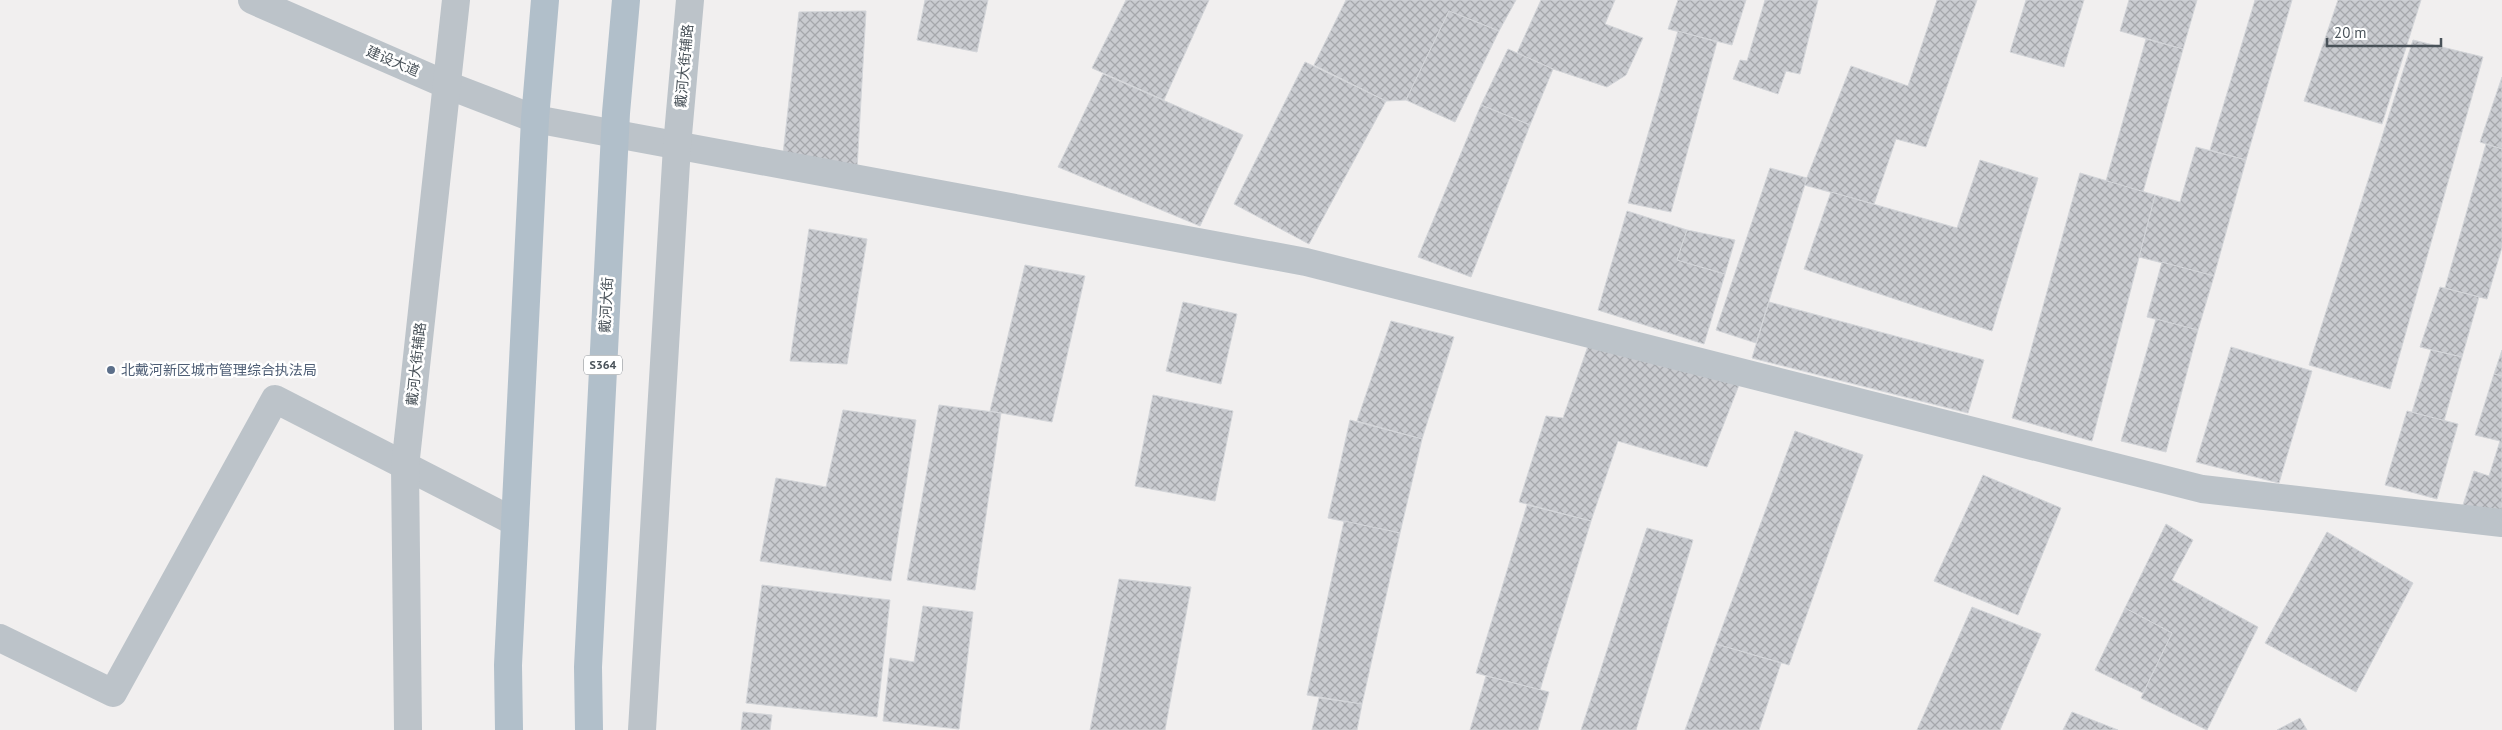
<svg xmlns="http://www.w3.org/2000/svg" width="2502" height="730" font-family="'PT Sans','Noto Sans SC',sans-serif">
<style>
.building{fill:url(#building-cross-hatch);stroke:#d3d5d9}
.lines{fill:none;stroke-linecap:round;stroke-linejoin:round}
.minor{stroke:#bcc3c9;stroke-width:28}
.primary{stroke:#b1bfca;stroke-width:28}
.service-dot{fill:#5c6f8a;stroke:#fff;stroke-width:2}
.labels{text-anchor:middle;stroke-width:5;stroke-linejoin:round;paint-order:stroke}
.shield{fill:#fff;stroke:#80868b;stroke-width:1}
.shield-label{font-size:12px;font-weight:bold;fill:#495259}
.street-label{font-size:14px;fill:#495259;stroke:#fff}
.service-label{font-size:14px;fill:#4e5e75;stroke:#fff;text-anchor:start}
</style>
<defs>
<pattern id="building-cross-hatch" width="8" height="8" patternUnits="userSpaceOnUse" patternTransform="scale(1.25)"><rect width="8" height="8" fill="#c9cbd0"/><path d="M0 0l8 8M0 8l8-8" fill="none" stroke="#a5a7ac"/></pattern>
</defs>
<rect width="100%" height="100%" fill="#f1efef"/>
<g class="building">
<path d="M925,0H988L977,52L917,40Z"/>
<path d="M1126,0H1209L1164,100L1092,68Z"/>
<path d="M1346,0H1516L1499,31L1449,11L1406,100L1386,101L1314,65Z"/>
<path d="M1541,0H1615L1605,24L1643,38L1626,75L1607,87L1553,69L1517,53Z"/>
<path d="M1678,0H1746L1732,45L1668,29Z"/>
<path d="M1765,0H1818L1800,74L1786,71L1778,94L1733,79L1740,60L1747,61Z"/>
<path d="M1937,0H1977L1926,147L1896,139L1874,204L1804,185L1851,66L1908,86Z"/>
<path d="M2026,0H2084L2064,67L2010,52Z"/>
<path d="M2129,0H2197L2183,49L2120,31Z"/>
<path d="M2255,0H2292L2246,160L2210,150Z"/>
<path d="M2338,0H2421L2382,124L2304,101Z"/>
<path d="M866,11L857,169L783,154L799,12Z"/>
<path d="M1449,11L1499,31L1455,122L1406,100Z"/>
<path d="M1678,31L1717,42L1671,212L1628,203Z"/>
<path d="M2146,39L2183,49L2143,192L2106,181Z"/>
<path d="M2413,40L2483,57L2390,389L2309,365Z"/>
<path d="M1508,49L1553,69L1530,125L1481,105Z"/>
<path d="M1305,62L1386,101L1309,244L1234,204Z"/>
<path d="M1103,74L1243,135L1200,226L1058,167Z"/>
<path d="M2502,77V149L2480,142Z"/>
<path d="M1481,105L1530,125L1471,277L1418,257Z"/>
<path d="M2486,144L2502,149V247L2487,299L2445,288Z"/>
<path d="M2196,147L2246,160L2214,276L2139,257L2155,195L2180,202Z"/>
<path d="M1980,160L2038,178L1992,331L1804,269L1831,192L1957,228Z"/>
<path d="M1770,168L1807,178L1756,343L1716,330Z"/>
<path d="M2080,173L2155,195L2092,441L2012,418Z"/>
<path d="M1627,211L1687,230L1677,260L1725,274L1704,344L1598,310Z"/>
<path d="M809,229L867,239L847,364L790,361Z"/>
<path d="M1687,230L1735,240L1725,274L1677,260Z"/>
<path d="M2162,262L2214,276L2198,330L2147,317Z"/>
<path d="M1025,265L1085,276L1052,422L990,411Z"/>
<path d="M2440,287L2479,297L2462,357L2420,347Z"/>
<path d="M1183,302L1237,314L1221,384L1166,371Z"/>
<path d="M1769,302L1984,360L1968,413L1752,358Z"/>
<path d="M2156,319L2198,330L2166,452L2121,441Z"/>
<path d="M1391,321L1454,337L1422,439L1357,421Z"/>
<path d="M1588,346L1739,385L1707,467L1618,441L1591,521L1519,502L1546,416L1563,418Z"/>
<path d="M2231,347L2312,371L2279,483L2196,462Z"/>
<path d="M2431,350L2462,357L2444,421L2412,412Z"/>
<path d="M2502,350V376L2494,374Z"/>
<path d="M2494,374L2502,376V513L2463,505L2474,471L2489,476L2500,441L2475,435Z"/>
<path d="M1153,395L1233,411L1215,501L1135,486Z"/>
<path d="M939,405L1001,413L975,590L907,580Z"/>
<path d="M843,410L916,420L891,581L760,561L776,478L826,487Z"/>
<path d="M2407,411L2458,424L2437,499L2385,485Z"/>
<path d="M1350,420L1422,439L1400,533L1328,518Z"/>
<path d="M1795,431L1863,455L1789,665L1716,644Z"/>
<path d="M1983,475L2061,508L2018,615L1934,581Z"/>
<path d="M1527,505L1591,521L1540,690L1476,673Z"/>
<path d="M1344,521L1400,533L1362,704L1307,695Z"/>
<path d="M2166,524L2193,540L2172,580L2258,627L2207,730L2141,698L2172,633L2125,608Z"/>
<path d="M1647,528L1693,540L1636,730H1581Z"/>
<path d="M2327,532L2413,583L2356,692L2265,643Z"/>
<path d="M1119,579L1191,587L1165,730H1090Z"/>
<path d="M762,585L890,600L877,717L746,703Z"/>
<path d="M923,606L973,612L959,729L883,721L890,658L914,662Z"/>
<path d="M1972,607L2041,634L2000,730H1917Z"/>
<path d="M2125,608L2172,633L2143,693L2095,670Z"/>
<path d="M1716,644L1781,663L1759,730H1685Z"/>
<path d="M1486,676L1549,692L1538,730H1470Z"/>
<path d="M1319,698L1362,704L1357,730H1312Z"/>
<path d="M743,712L772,715L770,730H741Z"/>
<path d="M2072,712L2118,730H2063Z"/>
<path d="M2300,718L2307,730H2277Z"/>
</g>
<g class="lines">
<g class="minor">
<path d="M252,0L447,85L535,119L1306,262L2202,489L2502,523"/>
<path d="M0,638L113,693L275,399L515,522"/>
<path d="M408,730L405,467L456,0"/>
<path d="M642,730L677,146L690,0"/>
</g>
<g class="primary">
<path d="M509,730L508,665L535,119L545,0"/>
<path d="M589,730L588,667L616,113L626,0"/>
</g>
</g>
<circle class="service-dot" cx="111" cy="370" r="5"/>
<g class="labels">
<rect class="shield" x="584" y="355.5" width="38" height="19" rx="4"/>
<g class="shield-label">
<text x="603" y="369">S364</text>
</g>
<g class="street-label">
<text transform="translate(393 61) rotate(23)" y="5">建设大道</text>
<text transform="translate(684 66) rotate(-85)" y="5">戴河大街辅路</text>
<text transform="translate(606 305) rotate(-87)" y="5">戴河大街</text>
<text transform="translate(416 364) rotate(-84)" y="5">戴河大街辅路</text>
</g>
<g class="service-label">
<text x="121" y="375">北戴河新区城市管理综合执法局</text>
</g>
</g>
<path d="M2327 38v8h114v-8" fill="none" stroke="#495259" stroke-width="2.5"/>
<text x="2334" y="38" font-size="15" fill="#495259" stroke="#ffffff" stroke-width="4" paint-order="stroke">20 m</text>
</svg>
